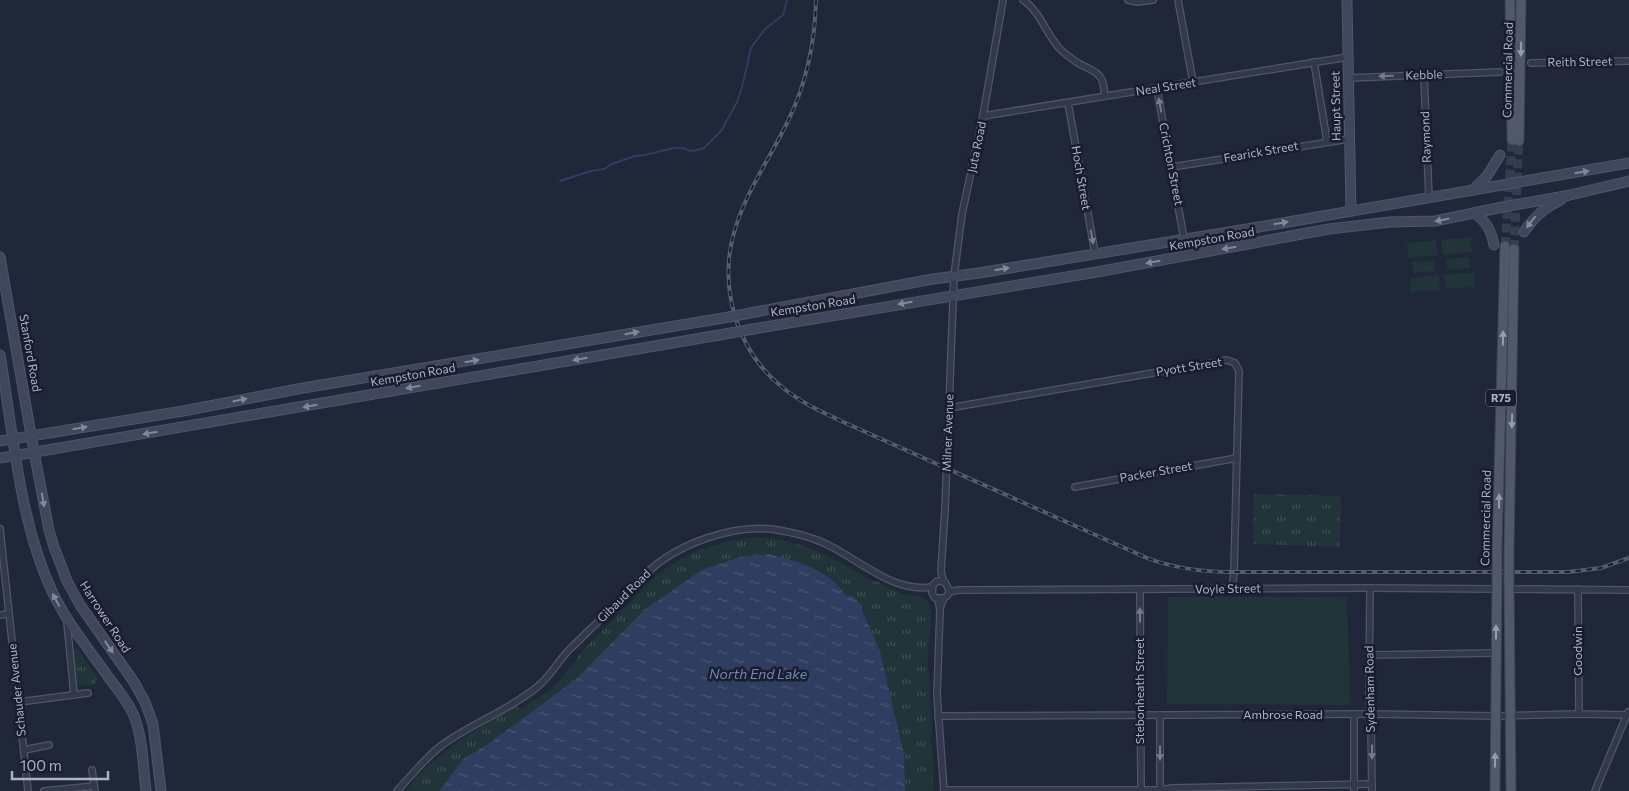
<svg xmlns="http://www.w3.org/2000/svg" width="1629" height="791" font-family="Commissioner,sans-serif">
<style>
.grass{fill:url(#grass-tufts)}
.pitch{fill:#21343a}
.water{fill:url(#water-ripples)}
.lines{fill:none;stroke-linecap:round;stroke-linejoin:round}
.stream{stroke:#2f3e60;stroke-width:2}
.primary-tunnel{stroke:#343c4e;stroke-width:9;stroke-dasharray:9 4.5;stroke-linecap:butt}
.street-casing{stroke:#505668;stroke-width:8}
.secondary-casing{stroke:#505668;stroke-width:11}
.primary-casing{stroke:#3c4253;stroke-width:11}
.street{stroke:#32394a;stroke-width:5.5}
.secondary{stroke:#40475d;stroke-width:9}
.primary{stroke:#50586a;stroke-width:9}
.rail-casing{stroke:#545c71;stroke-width:4}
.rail{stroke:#181e2e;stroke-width:2;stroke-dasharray:5.5;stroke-linecap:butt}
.secondary-bridge-casing{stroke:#505668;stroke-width:11;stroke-linecap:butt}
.primary-bridge-casing{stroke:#3c4253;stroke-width:11;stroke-linecap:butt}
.secondary-bridge{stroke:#40475d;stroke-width:9}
.primary-bridge{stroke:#50586a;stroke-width:9}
.oneway{fill:#969cb0}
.oneway2{fill:#767c8f}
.oneway3{fill:#81889d}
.labels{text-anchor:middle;stroke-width:5;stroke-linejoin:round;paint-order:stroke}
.shield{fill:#181e2e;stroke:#808699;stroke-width:1}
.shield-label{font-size:11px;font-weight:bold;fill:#adb3c7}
.street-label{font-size:12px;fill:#adb3c7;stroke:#181e2e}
.water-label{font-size:14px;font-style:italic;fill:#7286b2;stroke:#181e2e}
</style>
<defs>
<pattern id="grass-tufts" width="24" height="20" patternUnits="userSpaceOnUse" patternTransform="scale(1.25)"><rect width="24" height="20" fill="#21343a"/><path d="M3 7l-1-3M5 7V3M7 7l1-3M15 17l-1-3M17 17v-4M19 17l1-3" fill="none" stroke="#3f4f55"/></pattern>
<pattern id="water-ripples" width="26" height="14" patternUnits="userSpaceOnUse" patternTransform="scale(1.25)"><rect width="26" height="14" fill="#2f3e60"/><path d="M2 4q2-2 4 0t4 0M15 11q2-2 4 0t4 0" fill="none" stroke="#4a5875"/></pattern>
</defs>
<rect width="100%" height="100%" fill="#1f2739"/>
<g class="grass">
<path d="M1254,494L1341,496L1340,547L1253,544Z"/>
<path d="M749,538C797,536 834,558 874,582L877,581C885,585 893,590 901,593C908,596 917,595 924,598C940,606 923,654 929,672L932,732L931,737L933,764V791H905L904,754L880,651L862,610V606L853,596L644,610L576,679L488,744L463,759L439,791H406C431,753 478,730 516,705L520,709L547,692L559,681L586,647L657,575L679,560L702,548L705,549L728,541Z"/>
<path d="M77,648L97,677L96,683L91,686L77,685L73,652Z"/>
</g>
<g class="pitch">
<path d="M1471,237L1472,252L1443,255L1441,240Z"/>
<path d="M1436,240L1437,255L1408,258L1407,243Z"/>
<path d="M1469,257L1470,268L1447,270L1446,259Z"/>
<path d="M1434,260L1435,271L1413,273L1412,262Z"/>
<path d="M1474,272L1475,287L1446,289L1444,275Z"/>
<path d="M1439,275L1440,290L1411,292L1410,278Z"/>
<path d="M1168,597H1347L1350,705L1167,704Z"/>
</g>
<path class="water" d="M769,554C797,561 830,570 846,596H853L862,606V610L880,651L904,754L905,791H439L463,759L488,744L576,679L644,610L702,570L740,557Z"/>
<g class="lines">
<path class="stream" d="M560,181L591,171L604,169L612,164L635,156L645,155L674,148H683L690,151L697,150L704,148L721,131L737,102L742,87L751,48L764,30L783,15L787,0"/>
<g class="primary-tunnel">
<path d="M1505,246L1512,140"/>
<path d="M1514,249L1519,141"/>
</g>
<g class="street-casing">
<g id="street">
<path d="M1023,0C1040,11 1046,34 1060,49C1065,54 1072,59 1078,63C1086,68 1096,70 1101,78C1104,83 1104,90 1105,96"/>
<path d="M1128,0L1137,2L1153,0"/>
<path d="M1178,0L1193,82"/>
<path d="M1314,62L1327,141"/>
<path d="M1531,63L1629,61"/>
<path d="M1424,75L1429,199"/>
<path d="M1348,78L1500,72"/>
<path d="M1157,89L1184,239"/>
<path d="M1068,103L1095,253"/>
<path d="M983,116L1348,57"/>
<path d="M1172,167L1349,139"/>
<path d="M949,408L1211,363L1227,360L1235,363L1239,371L1234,572L1232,589"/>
<path d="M1075,487L1237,458"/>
<path d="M0,529L28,791"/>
<path d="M943,581L941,571L945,510L954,276L962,214L983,116L1003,0"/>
<path d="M1370,588L1369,699L1371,724L1372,791"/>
<path d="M1509,589L1629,590"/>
<path d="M1578,589L1579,714"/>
<path d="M1140,590L1141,791"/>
<path d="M949,592L959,590L1370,588L1496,589"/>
<path d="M938,599L940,610L937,695L944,791"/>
<path d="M940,608L944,598L948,595L949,590L945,582L937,581L933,585L932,593L935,598H944"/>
<path d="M0,615L9,614"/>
<path d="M67,622L74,695"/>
<path d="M1369,655L1496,653"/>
<path d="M19,702L88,693"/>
<path d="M938,716L1371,714L1496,716L1579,714L1629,715"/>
<path d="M24,750L49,745"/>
<path d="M92,770L95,791"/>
<path d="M944,790H1160L1172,788L1372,784"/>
<path d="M44,791L94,786"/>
<path d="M397,791C411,776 425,758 442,745C471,724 507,711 536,688C549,678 557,663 568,651C582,637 597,623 611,609C624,597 636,583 649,571C678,544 731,525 771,529C792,532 814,537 832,547C863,563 895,593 932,587"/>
<path d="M1160,791V715"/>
<path d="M1354,791V714"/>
<path d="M1595,791L1628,712"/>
</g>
</g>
<g class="secondary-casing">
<g id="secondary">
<path d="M1347,0L1351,211"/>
<path d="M1473,190L1487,176L1500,155"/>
<path d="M1474,213C1486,221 1491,230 1494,245"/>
<path d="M1524,232C1534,217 1544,208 1561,200"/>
<path d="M0,257L34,452L49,530L54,547L67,581L80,605L134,682L145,702L153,724L161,791"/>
<path d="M750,313L933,279L979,273L1259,227L1629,163"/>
<path d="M753,329L1097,272L1329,229L1390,222L1435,221L1498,208L1570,195L1629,181"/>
<path d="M0,355C13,431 19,519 51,589C65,620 87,647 107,675C116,688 128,701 134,716C143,739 143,767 146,791"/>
<path d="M0,441L183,411L303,388L729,317"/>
<path d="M0,458L731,333"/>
</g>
</g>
<g class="primary-casing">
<g id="primary">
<path d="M1510,0L1512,140"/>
<path d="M1519,141L1521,0"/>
<path d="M1497,549L1505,246"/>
<path d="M1509,550L1514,249"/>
<path d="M1509,581L1511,791"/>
<path d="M1495,791L1497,580"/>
</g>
</g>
<use href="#street" class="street"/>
<use href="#secondary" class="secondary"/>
<use href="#primary" class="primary"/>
<g class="rail-casing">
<path id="rail" d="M816,0C815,43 807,82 788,121C771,156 748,189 736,226C717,283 735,349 782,387C800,402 820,411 841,421L1147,558C1176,569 1203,572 1234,572H1568L1601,568L1629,558"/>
</g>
<use href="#rail" class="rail"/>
<g class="secondary-bridge-casing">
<g id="secondary-bridge">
<path d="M729,317L750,313"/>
<path d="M731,333L753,329"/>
</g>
</g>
<g class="primary-bridge-casing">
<g id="primary-bridge">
<path d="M1497,580V549"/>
<path d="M1509,581V550"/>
</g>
</g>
<use href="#secondary-bridge" class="secondary-bridge"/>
<use href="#primary-bridge" class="primary-bridge"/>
</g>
<defs><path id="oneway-solid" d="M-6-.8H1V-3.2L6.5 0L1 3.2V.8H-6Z" transform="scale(1.25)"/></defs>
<g class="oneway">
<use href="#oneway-solid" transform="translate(1521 49) rotate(91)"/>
<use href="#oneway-solid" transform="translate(1503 338) rotate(-89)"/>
<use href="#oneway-solid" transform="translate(1512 421) rotate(91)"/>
<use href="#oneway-solid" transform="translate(1499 501) rotate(-89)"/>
<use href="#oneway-solid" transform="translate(1496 632) rotate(-90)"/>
<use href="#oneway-solid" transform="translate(1495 760) rotate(-89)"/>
</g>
<g class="oneway2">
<use href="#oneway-solid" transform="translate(1386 76) rotate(178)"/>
<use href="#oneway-solid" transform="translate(1160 105) rotate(-101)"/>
<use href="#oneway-solid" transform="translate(1092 237) rotate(80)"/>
<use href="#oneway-solid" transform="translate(1140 615) rotate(-90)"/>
<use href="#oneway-solid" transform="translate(1372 752) rotate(90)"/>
<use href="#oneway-solid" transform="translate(1160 753) rotate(90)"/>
</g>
<g class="oneway3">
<use href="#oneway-solid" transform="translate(1582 172) rotate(-9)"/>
<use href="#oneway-solid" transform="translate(1442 220) rotate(169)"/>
<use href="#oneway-solid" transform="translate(1531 222) rotate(128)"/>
<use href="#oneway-solid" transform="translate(1281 223) rotate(-10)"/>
<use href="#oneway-solid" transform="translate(1229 248) rotate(170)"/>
<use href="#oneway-solid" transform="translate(1153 262) rotate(170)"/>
<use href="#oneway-solid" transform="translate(1002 269) rotate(-10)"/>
<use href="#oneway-solid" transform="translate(905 303) rotate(170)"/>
<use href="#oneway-solid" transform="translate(632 333) rotate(-10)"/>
<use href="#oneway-solid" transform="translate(580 359) rotate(170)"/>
<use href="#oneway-solid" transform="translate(472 361) rotate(-9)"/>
<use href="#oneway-solid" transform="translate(413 387) rotate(170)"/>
<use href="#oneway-solid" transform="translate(240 400) rotate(-11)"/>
<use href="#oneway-solid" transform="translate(310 406) rotate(170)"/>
<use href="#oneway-solid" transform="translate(80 428) rotate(-10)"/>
<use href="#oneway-solid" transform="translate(150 433) rotate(170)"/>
<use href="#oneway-solid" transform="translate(43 500) rotate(80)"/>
<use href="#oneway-solid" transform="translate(56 600) rotate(-118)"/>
<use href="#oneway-solid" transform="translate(109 647) rotate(55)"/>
</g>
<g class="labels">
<rect class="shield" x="1486" y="389.5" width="30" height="17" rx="4"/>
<g class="shield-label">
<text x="1501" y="402">R75</text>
</g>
<g class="street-label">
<text transform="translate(1580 62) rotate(-1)" y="4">Reith Street</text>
<text transform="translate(1508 70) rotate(-89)" y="4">Commercial Road</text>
<text transform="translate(1424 75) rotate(-2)" y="4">Kebble</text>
<text transform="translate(1166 87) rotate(-9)" y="4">Neal Street</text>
<text transform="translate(1336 106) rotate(-91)" y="4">Haupt Street</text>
<text transform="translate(1426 137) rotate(-92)" y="4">Raymond</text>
<text transform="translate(977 147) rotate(-78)" y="4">Juta Road</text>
<text transform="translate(1261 152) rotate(-10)" y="4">Fearick Street</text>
<text transform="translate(1171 164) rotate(79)" y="4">Crichton Street</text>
<text transform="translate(1081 178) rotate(80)" y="4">Hoch Street</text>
<text transform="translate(1212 239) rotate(-10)" y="4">Kempston Road</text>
<text transform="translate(813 306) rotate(-9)" y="4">Kempston Road</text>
<text transform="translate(30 353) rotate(80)" y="4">Stanford Road</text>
<text transform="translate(1189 367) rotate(-9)" y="4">Pyott Street</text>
<text transform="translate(413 375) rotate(-10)" y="4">Kempston Road</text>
<text transform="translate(948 433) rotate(-88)" y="4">Milner Avenue</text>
<text transform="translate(1156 472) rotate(-10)" y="4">Packer Street</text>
<text transform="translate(1486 518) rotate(-89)" y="4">Commercial Road</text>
<text transform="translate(1228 589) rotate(-1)" y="4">Voyle Street</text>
<text transform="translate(624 596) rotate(-45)" y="4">Gibaud Road</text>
<text transform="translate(105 617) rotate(57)" y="4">Harrower Road</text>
<text transform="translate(1578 651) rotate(-90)" y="4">Goodwin</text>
<text transform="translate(1370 689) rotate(-91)" y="4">Sydenham Road</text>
<text transform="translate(17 690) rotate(-96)" y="4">Schauder Avenue</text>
<text transform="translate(1140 691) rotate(-90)" y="4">Stebonheath Street</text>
<text x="1283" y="719">Ambrose Road</text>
</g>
<g class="water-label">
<text x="758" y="679">North End Lake</text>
</g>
</g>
<path d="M12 771v8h96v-8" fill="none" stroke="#adb3c7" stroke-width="2.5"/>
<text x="20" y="771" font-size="15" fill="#adb3c7" stroke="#181e2e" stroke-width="4" paint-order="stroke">100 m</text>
</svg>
